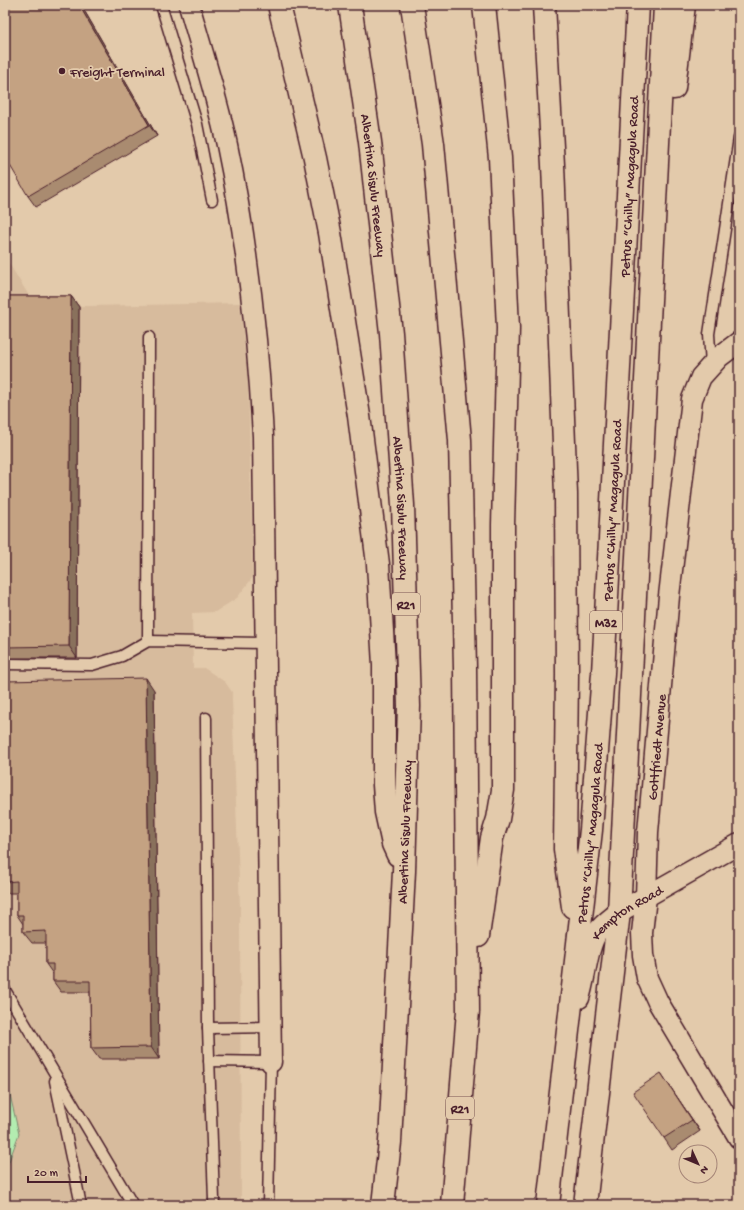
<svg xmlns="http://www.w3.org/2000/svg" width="744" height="1210" font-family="'Gochi Hand',sans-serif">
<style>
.built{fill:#d7bb9d}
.green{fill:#b3ecb0;stroke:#7e866e}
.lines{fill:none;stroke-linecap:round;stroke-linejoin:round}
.lane-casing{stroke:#4a1f2b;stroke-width:13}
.street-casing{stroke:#4a1f2b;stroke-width:23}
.primary-casing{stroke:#4a1f2b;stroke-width:25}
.highway-casing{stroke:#4a1f2b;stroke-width:25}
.lane{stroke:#e3caab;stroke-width:10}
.street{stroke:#e3caab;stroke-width:20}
.primary{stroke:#e3caab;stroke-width:22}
.highway{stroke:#e3caab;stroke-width:22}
.wall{fill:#a98b70;stroke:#4a1f2b}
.shaded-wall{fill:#89715b;stroke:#4a1f2b}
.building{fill:#c4a282;stroke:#4a1f2b}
.poi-dot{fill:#4a1f2b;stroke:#e3caab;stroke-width:1.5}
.labels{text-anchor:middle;stroke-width:3.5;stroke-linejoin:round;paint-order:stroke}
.shield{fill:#e3caab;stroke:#785251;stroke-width:1}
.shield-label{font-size:13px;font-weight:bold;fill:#4a1f2b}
.poi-label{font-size:14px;fill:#4a1f2b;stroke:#e3caab;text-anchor:start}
.street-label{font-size:14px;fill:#4a1f2b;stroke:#e3caab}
</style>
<rect width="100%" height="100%" fill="#e3caab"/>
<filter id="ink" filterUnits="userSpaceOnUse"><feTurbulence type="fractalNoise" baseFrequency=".025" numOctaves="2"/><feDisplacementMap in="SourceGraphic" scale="8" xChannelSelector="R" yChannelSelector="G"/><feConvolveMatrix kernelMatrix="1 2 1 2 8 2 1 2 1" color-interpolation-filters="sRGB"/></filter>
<g filter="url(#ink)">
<path class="built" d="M5,257L36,307L240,303L248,378L253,577L237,598L215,612L192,613L193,668H204L225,682L232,692V699L240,907L241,1205H5Z"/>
<path class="green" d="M5,1073L19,1134L5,1172Z"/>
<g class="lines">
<g class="lane-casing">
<g id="lane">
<path d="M161,5L197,124L212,200"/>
<path d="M711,365L709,334L739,138"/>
<path d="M148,641L149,337"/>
<path d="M5,664L92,665L122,656L148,641L265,643"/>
<path d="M206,718L208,1028L214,1200"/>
<path d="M5,990L133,1205"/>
<path d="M208,1028L270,1027"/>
<path d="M209,1061L271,1062L268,1205"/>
<path d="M55,1081L81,1205"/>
</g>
</g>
<g class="street-casing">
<g id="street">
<path d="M189,5C202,51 217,98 227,145C247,241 258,338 263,436L271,1062"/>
<path d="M739,342L719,357L701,377L692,399L669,596L648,832L646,897L642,933L643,955L647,978L658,1002L739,1138"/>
<path id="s1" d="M579,998C586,977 586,950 598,931C604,923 612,918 619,912L739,844"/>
</g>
</g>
<g class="primary-casing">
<g id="primary">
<path d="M544,5L553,165L566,494L567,675L565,849L573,907"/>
<path d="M674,88L684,5"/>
<path id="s2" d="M548,1205L591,830L603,673L638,5"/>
<path d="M585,1205L619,912L665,5"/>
</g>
</g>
<g class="highway-casing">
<g id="highway">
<path d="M279,5L315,158L330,233L359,416L378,564L384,665V785L386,812L393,844L398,855"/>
<path id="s3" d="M350,5L370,142L391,333L403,505L409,706L404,871L390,1142L383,1205"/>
<path d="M412,5L433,144L460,440L465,668L468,1011L452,1205"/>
<path d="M478,936L492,838L498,819L503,790V525L508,328L500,158L484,5"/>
</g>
</g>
<use href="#lane" class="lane"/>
<use href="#street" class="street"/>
<use href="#primary" class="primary"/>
<use href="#highway" class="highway"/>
</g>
<g class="wall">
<path d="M81,5L157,136L36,207L28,196Z"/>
<path d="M5,296H71L79,307L77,658H5Z"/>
<path d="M5,681L154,690L159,1059H99L91,1048L90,992H61L53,981V974L46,964V943H32L23,932V924L17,915V893H5Z"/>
<path d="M669,1085L700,1131L672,1150L664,1138Z"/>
</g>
<g class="shaded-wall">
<path d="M79,5H81L157,136L149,125Z"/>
<path d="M71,296L79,307L77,658L69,646Z"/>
<path d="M146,678L154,690L159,1059L151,1047Z"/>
<path d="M661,1073L669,1085L700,1131L692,1120Z"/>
</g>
<g class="building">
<path d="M5,5H79L149,125L28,196L5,157Z"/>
<path d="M5,296H71L69,646L5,647Z"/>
<path d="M146,678L151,1047L91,1048L90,981H53V964H46V931L23,932V915H17V881L5,882V681Z"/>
<path d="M661,1073L692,1120L664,1138L633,1092Z"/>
</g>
</g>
<circle class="poi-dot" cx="62" cy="71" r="4"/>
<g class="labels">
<g class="shield">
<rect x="392" y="593" width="28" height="22" rx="3"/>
<rect x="590" y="611" width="32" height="22" rx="3"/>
<rect x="446" y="1097" width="28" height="22" rx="3"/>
</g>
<g class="shield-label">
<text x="406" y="609">R21</text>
<text x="606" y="627">M32</text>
<text x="460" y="1113">R21</text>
</g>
<g class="poi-label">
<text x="70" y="76">Freight Terminal</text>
</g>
<g class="street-label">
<text dy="5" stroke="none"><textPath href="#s3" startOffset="182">Albertina Sisulu Freeway</textPath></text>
<text dy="5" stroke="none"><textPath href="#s2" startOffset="1022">Petrus “Chilly” Magagula Road</textPath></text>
<text dy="5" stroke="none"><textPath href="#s3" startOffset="506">Albertina Sisulu Freeway</textPath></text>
<text dy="5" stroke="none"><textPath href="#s2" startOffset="698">Petrus “Chilly” Magagula Road</textPath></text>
<text transform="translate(656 747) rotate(-85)" y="5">Gottfriedt Avenue</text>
<text transform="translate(404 832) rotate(-88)" y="5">Albertina Sisulu Freeway</text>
<text dy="5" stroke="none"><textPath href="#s2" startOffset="374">Petrus “Chilly” Magagula Road</textPath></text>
<text dy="5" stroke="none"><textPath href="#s1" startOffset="104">Kempton Road</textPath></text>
</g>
</g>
<rect width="744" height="1210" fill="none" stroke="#e3caab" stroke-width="20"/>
<rect x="10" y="10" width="724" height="1190" fill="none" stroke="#4a1f2b" stroke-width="1.5" filter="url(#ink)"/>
<g transform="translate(698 1164) rotate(134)"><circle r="19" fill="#e3caab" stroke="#a68678"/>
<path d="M0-3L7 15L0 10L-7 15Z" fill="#4a1f2b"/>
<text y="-6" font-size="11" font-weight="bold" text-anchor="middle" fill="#4a1f2b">N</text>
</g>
<path d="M28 1176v6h58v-6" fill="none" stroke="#4a1f2b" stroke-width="2"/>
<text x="34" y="1176" font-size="12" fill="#4a1f2b" stroke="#e3caab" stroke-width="3" paint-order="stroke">20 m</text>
</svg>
